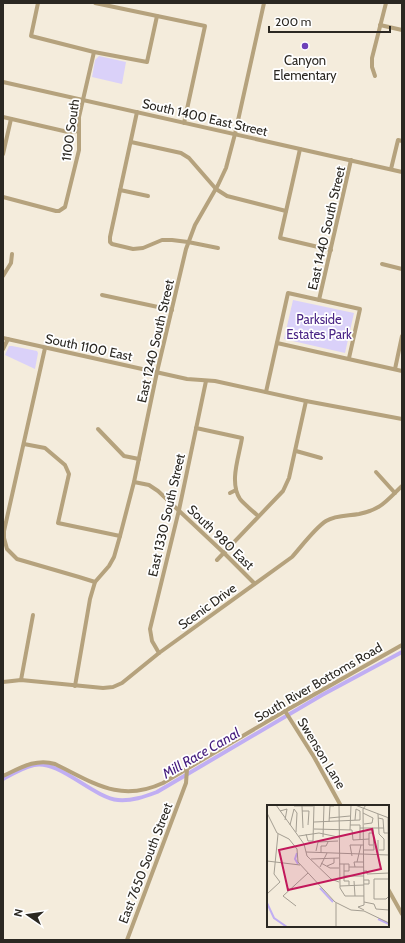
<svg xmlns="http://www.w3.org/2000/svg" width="405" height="943" font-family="Cabin,sans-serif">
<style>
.green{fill:#dad1f9}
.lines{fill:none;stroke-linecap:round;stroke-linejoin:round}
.canal{stroke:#c0aef3;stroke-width:4}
.minor{stroke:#b5a27d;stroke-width:4}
.poi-dot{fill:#6d41b9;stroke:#fff;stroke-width:1.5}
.labels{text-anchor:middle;stroke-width:3.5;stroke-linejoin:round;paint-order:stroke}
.poi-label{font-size:13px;fill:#2b2822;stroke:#fff}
.street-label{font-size:13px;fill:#2b2822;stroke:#fff}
.park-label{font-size:13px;fill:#4b2686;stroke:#fff}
.water-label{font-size:14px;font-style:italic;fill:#441b7d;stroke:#fff}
.inset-river{fill:none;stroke:#c0aef3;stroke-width:2}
.inset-road{fill:none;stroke:#a49e92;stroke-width:1}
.view{fill:#c2185b;fill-opacity:0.15;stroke:#c2185b;stroke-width:2}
.inset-edge{fill:none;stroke:#2b2822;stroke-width:2}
</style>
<rect width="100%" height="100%" fill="#f4ecdc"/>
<g class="green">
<path d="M99,56L126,62L122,84L92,77L95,60Z"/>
<path d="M293,300L354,313L345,353L284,339Z"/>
<path d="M9,346H12L37,351L38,353L35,369L5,355Z"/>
</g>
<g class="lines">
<path class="canal" d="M3,779C12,774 24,767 34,765C58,759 94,798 118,800C132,801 144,797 157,792L322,695L402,652"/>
<g class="minor">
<path d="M38,3L31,36L94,52L147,62L157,16"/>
<path d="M95,3L205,26L184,123"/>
<path d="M380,25L402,30"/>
<path d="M375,76L372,67V58L386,3"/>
<path d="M3,82L402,172"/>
<path d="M137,112L110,237V242L112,244L133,249L143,248L162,240H172L188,242L218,248"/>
<path d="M3,117L68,132L79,131"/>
<path d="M131,142L181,153L189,158L216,189L227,196L286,211"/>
<path d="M300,149L280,238L331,250"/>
<path d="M3,154L11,119"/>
<path d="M391,169L398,140L402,141"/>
<path d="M120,190L148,196"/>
<path d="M3,197L56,211H59L65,207L79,150V117L94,52"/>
<path d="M382,264L402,269"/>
<path d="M3,276L11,263L12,254"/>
<path d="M102,295L172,310"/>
<path d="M319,300L351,160"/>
<path d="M3,338L187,379L215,381L306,401L402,419"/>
<path d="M277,343L402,371"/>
<path d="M45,348L4,531V538L7,549L17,559L79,577L95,582"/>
<path d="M3,349L8,339"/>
<path d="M395,369L402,336"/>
<path d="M266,392L288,293L360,309L349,358"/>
<path d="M196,428L242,438C239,457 229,482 240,499C245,505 253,511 258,516"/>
<path d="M98,429L124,456L139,459"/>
<path d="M24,444L45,448L65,465L69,474L58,523L120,536"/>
<path d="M296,451L321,458"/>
<path d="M376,472L395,493"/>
<path d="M134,482L149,485L158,491L224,553L254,583"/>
<path d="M230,493L236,490"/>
<path d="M217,560L283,491L289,478L306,401"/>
<path d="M159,653L152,641L150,629L179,510L206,381"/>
<path d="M21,680L33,615"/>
<path d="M3,682L21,680L103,688L113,687L122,683L159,653L292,557C301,547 315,528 326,521C336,515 348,516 359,514C382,509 386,501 402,486"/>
<path d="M75,686L90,599L95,582L109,566L114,557L120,536L134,482L157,372L186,249L195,225L218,185L226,168L235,134L264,3"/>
<path d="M285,711L314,757L341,806"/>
<path d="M3,776C20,768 36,758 55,764C94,783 120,803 163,783L285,711L402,645"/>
<path d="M388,889L402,914"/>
<path d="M127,940L186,783L187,769"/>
</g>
</g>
<circle class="poi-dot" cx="305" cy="46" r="4"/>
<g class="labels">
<g class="poi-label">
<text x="305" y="65">Canyon<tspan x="305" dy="15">Elementary</tspan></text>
</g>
<g class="street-label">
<text transform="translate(205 117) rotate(13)" y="5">South 1400 East Street</text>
<text transform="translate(70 130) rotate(-82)" y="5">1100 South</text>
<text transform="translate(326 228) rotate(-77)" y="5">East 1440 South Street</text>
<text transform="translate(155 341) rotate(-77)" y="5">East 1240 South Street</text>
<text transform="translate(89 347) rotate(12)" y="5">South 1100 East</text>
<text transform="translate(166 515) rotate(-77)" y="5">East 1330 South Street</text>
<text transform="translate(221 537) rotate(44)" y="5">South 980 East</text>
<text transform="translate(207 606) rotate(-36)" y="5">Scenic Drive</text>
<text transform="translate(318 682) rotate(-30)" y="5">South River Bottoms Road</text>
<text transform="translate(322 753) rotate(59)" y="5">Swenson Lane</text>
<text transform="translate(145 863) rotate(-69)" y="5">East 7650 South Street</text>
</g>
<g class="park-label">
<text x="319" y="324">Parkside<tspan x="319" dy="15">Estates Park</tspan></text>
</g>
<g class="water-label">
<text transform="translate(201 753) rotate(-30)" y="5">Mill Race Canal</text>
</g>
</g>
<g transform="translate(267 805)">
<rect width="122" height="122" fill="#f4ecdc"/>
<path class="inset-river" d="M30,48L28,54L31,59M53,83L66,97M0,98L7,113L20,122M111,114L122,119"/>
<path class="inset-road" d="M9,0L37,39L40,51L64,74L72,77M72,0L73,83L78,91H97M88,0L122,13M99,0H122M27,1H46M35,1L36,23M27,4L30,8L29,27M13,6L20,4L18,15M35,6H42L41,20M0,8L10,28L22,34L30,44L31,57L68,97L84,105L97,106L122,118M96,8L106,13L105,18L97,19M111,9L112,29L117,34V45H112M62,13L83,11M111,13L116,14L117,28H122M121,13L122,104M47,17L93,15V6L89,4L88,15M62,17L63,1H67M23,20L27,4M83,20H93V35M93,23H117M47,24L85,25L86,35L102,34M83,25L84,0M39,29L41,36H46L47,0M32,31L52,28L71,32M56,32L57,0M111,35V50M106,40H102V28H106M97,45H107L106,23M49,46L51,37L71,36M39,47L122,50M54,48V41H59L61,37M85,51L83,40H97M44,54L72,53M0,56L33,60M90,57L94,40M54,58L63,63H72M72,59H82V66H77M77,59V76H82V80M60,61L67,58V53M53,62L60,48M82,62H97M88,62L87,57H97M97,66H100V69L122,68M77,71H97M122,74H107V94H119L122,91M97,75H102V79H97M87,76L88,91M73,81L97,80M0,89L13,77L7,69L11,29M97,97L96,4L99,0M97,97L107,99L109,104L122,105M29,101L16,91L41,68M97,105L91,102L97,100V97M69,122V98"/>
<path class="view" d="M105,24L114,64L21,85L12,45Z"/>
<rect width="122" height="122" class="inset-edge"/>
</g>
<rect width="405" height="943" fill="none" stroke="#2b2822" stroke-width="8"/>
<g transform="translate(28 915) rotate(283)" stroke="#ffffff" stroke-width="3" paint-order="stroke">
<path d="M0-3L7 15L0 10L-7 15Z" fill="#2b2822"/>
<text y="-6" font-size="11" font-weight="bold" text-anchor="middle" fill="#2b2822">N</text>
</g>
<path d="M269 26v6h121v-6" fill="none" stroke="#2b2822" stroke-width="2"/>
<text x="275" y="26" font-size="12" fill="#2b2822" stroke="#ffffff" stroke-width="3" paint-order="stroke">200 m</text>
</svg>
